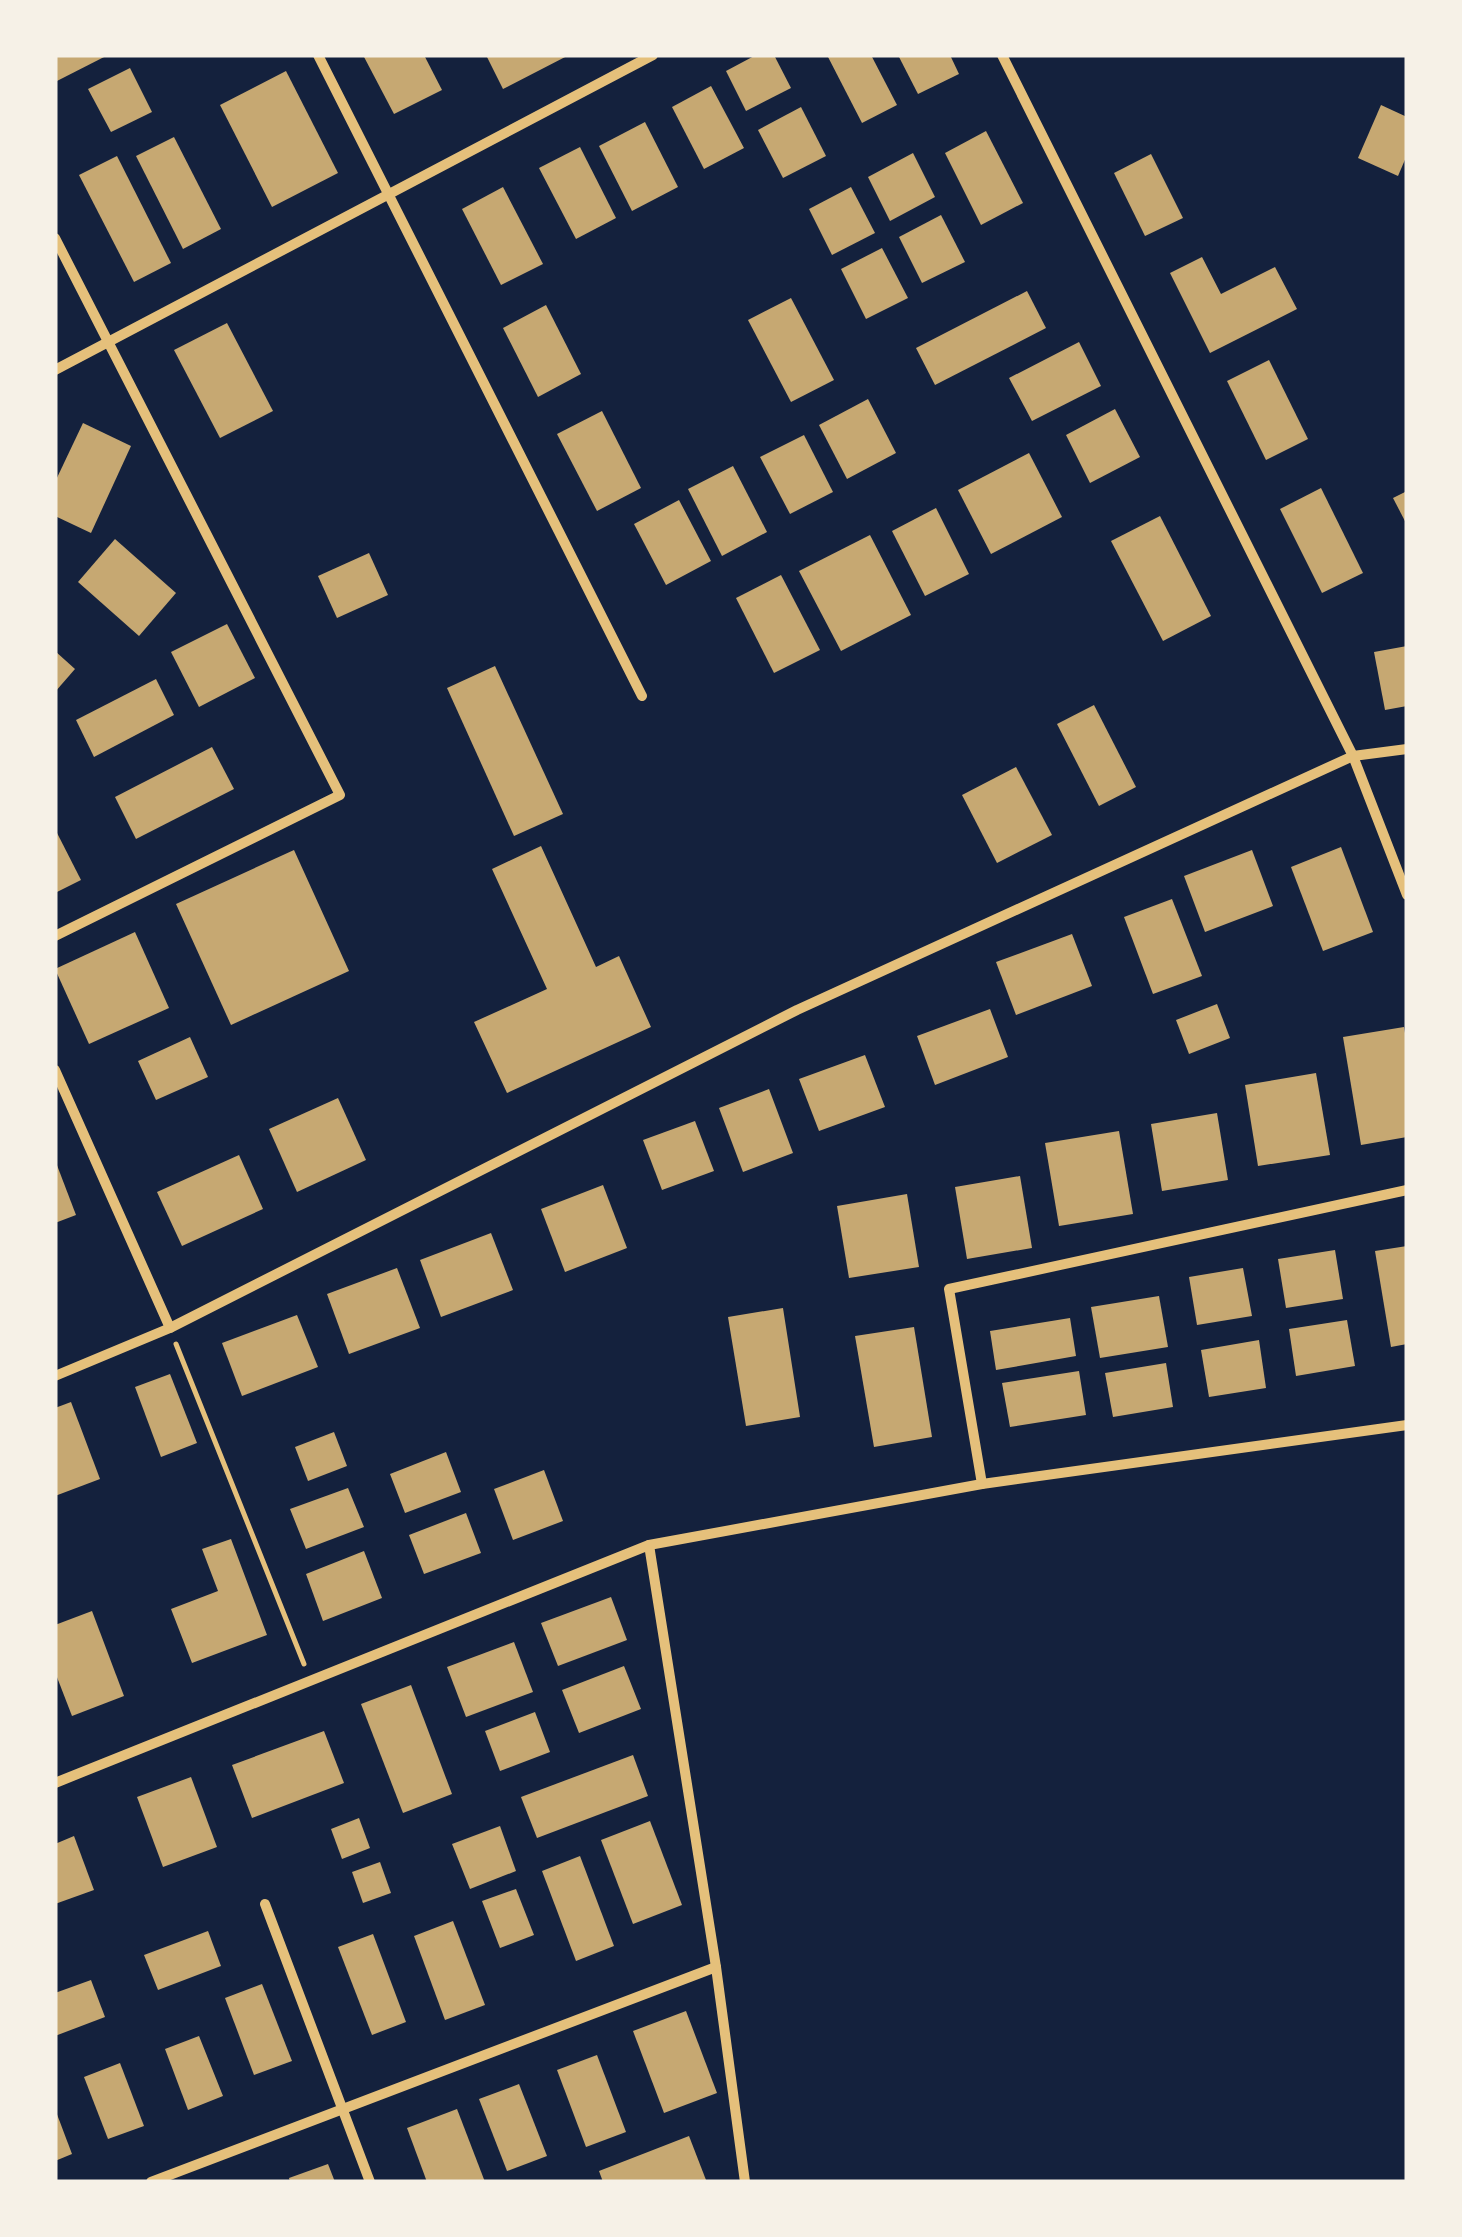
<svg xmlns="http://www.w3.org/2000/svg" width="1462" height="2237" font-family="'Fira Sans',sans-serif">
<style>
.building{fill:#c6a872}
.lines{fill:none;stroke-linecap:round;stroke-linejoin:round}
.path{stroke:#e5c07b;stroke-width:5}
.minor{stroke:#e5c07b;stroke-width:10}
</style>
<rect width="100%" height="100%" fill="#14213d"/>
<g class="building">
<path d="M55,55H108L55,82Z"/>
<path d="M363,55H424L442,90L394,114Z"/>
<path d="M486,55H569L503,89Z"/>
<path d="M756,55H774L791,88L746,111L726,71Z"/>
<path d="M827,55H871L897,105L862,123Z"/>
<path d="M898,55H950L959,74L918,94Z"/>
<path d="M130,68L152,112L111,132L88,89Z"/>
<path d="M286,71L338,173L272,207L220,105Z"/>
<path d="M711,86L744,148L704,169L672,107Z"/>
<path d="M1381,105L1407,117V155L1398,176L1358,158Z"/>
<path d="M801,107L826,156L783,178L758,130Z"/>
<path d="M645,122L678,187L632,211L599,146Z"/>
<path d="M986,131L1023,203L981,225L945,153Z"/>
<path d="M174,137L221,229L183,249L136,156Z"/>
<path d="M580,147L616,218L576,239L539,168Z"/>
<path d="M913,153L935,197L890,221L868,177Z"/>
<path d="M1151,154L1183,218L1145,236L1114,173Z"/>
<path d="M117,156L171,263L134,282L79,175Z"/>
<path d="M503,187L543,264L501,285L462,209Z"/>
<path d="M851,187L875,233L832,255L809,209Z"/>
<path d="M941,215L965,262L922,283L899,237Z"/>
<path d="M882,248L908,298L866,319L841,269Z"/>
<path d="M1202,257L1221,294L1275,267L1297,309L1210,353L1170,273Z"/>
<path d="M1027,291L1046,328L935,385L916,348Z"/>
<path d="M791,298L834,380L791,402L748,320Z"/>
<path d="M546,305L581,374L538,397L503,328Z"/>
<path d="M227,323L273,411L220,438L174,350Z"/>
<path d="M1079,342L1101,386L1032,421L1009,378Z"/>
<path d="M1269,360L1308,439L1266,460L1227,381Z"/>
<path d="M868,399L896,453L847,479L819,425Z"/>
<path d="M1115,409L1140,457L1090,483L1066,435Z"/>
<path d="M602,411L641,488L597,511L557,434Z"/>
<path d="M83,423L131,446L91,533L55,516V482Z"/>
<path d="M804,435L833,492L790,514L760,457Z"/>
<path d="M1029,453L1062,517L991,554L958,490Z"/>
<path d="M733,466L767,532L722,556L688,489Z"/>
<path d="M1321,488L1363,573L1322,593L1280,509Z"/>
<path d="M1407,491V525L1393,498Z"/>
<path d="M679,500L711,561L666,585L634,524Z"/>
<path d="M936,508L969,574L925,596L892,531Z"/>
<path d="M1160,516L1211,616L1163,641L1111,541Z"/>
<path d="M870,535L911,615L841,651L799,571Z"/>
<path d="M115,539L176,593L139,636L78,582Z"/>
<path d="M369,553L388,595L337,618L318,576Z"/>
<path d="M781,575L820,650L774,673L736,598Z"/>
<path d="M227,624L255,678L199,707L171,652Z"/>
<path d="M1407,646V706L1385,710L1374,652Z"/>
<path d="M55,651L75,669L55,692Z"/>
<path d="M495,666L563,814L514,836L447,688Z"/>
<path d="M156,679L174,715L94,757L76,720Z"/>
<path d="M1094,705L1136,787L1099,806L1057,724Z"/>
<path d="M212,747L234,789L136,839L115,797Z"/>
<path d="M1016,767L1052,835L997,863L962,795Z"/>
<path d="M55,829L81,880L55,893Z"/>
<path d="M541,846L596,967L619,956L651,1027L507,1093L474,1022L547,989L492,869Z"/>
<path d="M1341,847L1373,932L1323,951L1291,867Z"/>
<path d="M294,850L349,971L231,1025L176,904Z"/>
<path d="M1252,850L1273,906L1205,932L1184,876Z"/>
<path d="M1172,899L1202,976L1153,994L1124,917Z"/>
<path d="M135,932L169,1008L89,1044L55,969Z"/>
<path d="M1072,934L1092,986L1016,1015L996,962Z"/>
<path d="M1217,1004L1230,1038L1189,1054L1176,1020Z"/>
<path d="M990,1009L1008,1057L935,1085L917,1036Z"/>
<path d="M1404,1027L1407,1045V1137L1361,1145L1343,1037Z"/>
<path d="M190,1037L208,1077L156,1100L138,1061Z"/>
<path d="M865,1055L885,1107L819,1131L799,1079Z"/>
<path d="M1316,1073L1330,1155L1258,1166L1245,1085Z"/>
<path d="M769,1089L793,1153L743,1172L719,1108Z"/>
<path d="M338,1098L366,1160L297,1192L269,1129Z"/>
<path d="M1217,1113L1228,1180L1162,1191L1151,1124Z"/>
<path d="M695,1121L714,1171L662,1190L643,1140Z"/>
<path d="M1119,1131L1133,1214L1059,1226L1045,1143Z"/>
<path d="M239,1155L263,1209L182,1246L157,1192Z"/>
<path d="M55,1160L76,1215L55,1223Z"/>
<path d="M1020,1176L1032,1248L967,1259L955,1187Z"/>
<path d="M603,1185L627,1248L565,1272L541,1209Z"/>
<path d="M907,1194L919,1267L849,1278L837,1206Z"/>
<path d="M491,1233L513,1290L441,1317L420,1260Z"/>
<path d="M1407,1246V1344L1391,1347L1375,1251Z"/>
<path d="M1335,1250L1343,1299L1286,1308L1278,1259Z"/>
<path d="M397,1268L420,1328L349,1354L327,1294Z"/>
<path d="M1243,1268L1252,1316L1197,1325L1189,1277Z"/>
<path d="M1159,1296L1168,1347L1100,1358L1091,1307Z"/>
<path d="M783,1308L800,1417L746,1426L728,1317Z"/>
<path d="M297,1315L318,1367L242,1396L222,1343Z"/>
<path d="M1070,1318L1076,1356L996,1370L990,1331Z"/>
<path d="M1347,1320L1355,1366L1296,1376L1289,1329Z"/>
<path d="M914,1327L932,1437L874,1447L855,1336Z"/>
<path d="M1259,1340L1266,1388L1209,1397L1201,1350Z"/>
<path d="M1166,1363L1173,1407L1113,1417L1105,1373Z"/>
<path d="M1079,1371L1086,1415L1010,1427L1002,1383Z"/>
<path d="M170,1374L197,1443L161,1457L135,1387Z"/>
<path d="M71,1402L100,1479L55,1496V1408Z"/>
<path d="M334,1432L347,1466L308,1481L295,1447Z"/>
<path d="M446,1452L461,1492L405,1513L390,1474Z"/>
<path d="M544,1470L563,1521L513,1540L494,1489Z"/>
<path d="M348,1488L364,1527L306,1549L290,1509Z"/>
<path d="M466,1513L481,1553L424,1574L409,1535Z"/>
<path d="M231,1539L267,1635L192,1663L171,1609L218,1591L202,1549Z"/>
<path d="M364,1551L382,1598L323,1621L306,1574Z"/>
<path d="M611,1597L627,1640L558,1666L541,1623Z"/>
<path d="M92,1611L124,1696L72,1716L55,1672V1625Z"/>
<path d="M514,1642L533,1692L466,1717L447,1667Z"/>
<path d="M624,1666L641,1709L579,1733L562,1690Z"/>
<path d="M411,1685L452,1794L403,1813L361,1704Z"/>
<path d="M535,1712L550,1752L500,1771L485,1731Z"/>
<path d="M324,1731L344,1783L252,1818L232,1765Z"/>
<path d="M633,1755L648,1796L537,1838L521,1797Z"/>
<path d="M191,1777L217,1847L163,1867L137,1797Z"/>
<path d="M359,1818L370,1848L342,1859L331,1829Z"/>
<path d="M650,1821L682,1905L633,1924L601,1840Z"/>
<path d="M500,1826L516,1871L470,1889L452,1844Z"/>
<path d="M74,1836L94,1890L55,1904V1844Z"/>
<path d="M580,1856L614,1946L576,1961L542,1871Z"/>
<path d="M380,1862L391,1893L363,1903L352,1872Z"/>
<path d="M516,1889L534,1935L500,1948L482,1901Z"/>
<path d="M453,1921L485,2005L445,2020L414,1936Z"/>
<path d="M208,1931L221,1966L158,1990L144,1955Z"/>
<path d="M373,1934L406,2022L372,2035L338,1947Z"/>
<path d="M91,1980L105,2017L55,2036V1993Z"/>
<path d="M262,1984L292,2061L254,2075L225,1998Z"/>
<path d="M686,2011L717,2093L664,2113L633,2031Z"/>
<path d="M199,2036L223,2096L188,2110L165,2049Z"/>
<path d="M597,2055L626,2132L586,2147L557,2070Z"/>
<path d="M120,2063L144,2126L108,2139L84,2077Z"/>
<path d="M519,2084L547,2156L507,2171L479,2099Z"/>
<path d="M55,2109L72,2154L55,2161Z"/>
<path d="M457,2109L485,2182H427L407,2128Z"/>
<path d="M689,2136L706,2180L603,2182L599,2171Z"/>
<path d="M328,2164L335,2182H290L289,2178Z"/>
</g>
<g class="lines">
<path class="path" d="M176,1344L304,1664"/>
<g class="minor">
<path d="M318,55L642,696"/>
<path d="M1002,55L1353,756L1407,895"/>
<path d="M55,238L340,795L55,936"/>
<path d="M55,370L653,55"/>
<path d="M55,1070L170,1328"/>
<path d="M55,1376L170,1328L797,1010L1353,756L1407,749"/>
<path d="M982,1484L949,1289L1407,1190"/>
<path d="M649,1545L716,1967L745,2182"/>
<path d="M55,1783L649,1545L982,1484L1407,1425"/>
<path d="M265,1904L370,2182"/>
<path d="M151,2182L716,1967"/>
</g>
</g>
<rect width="1462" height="2237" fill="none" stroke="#f6f1e7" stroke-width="115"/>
</svg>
